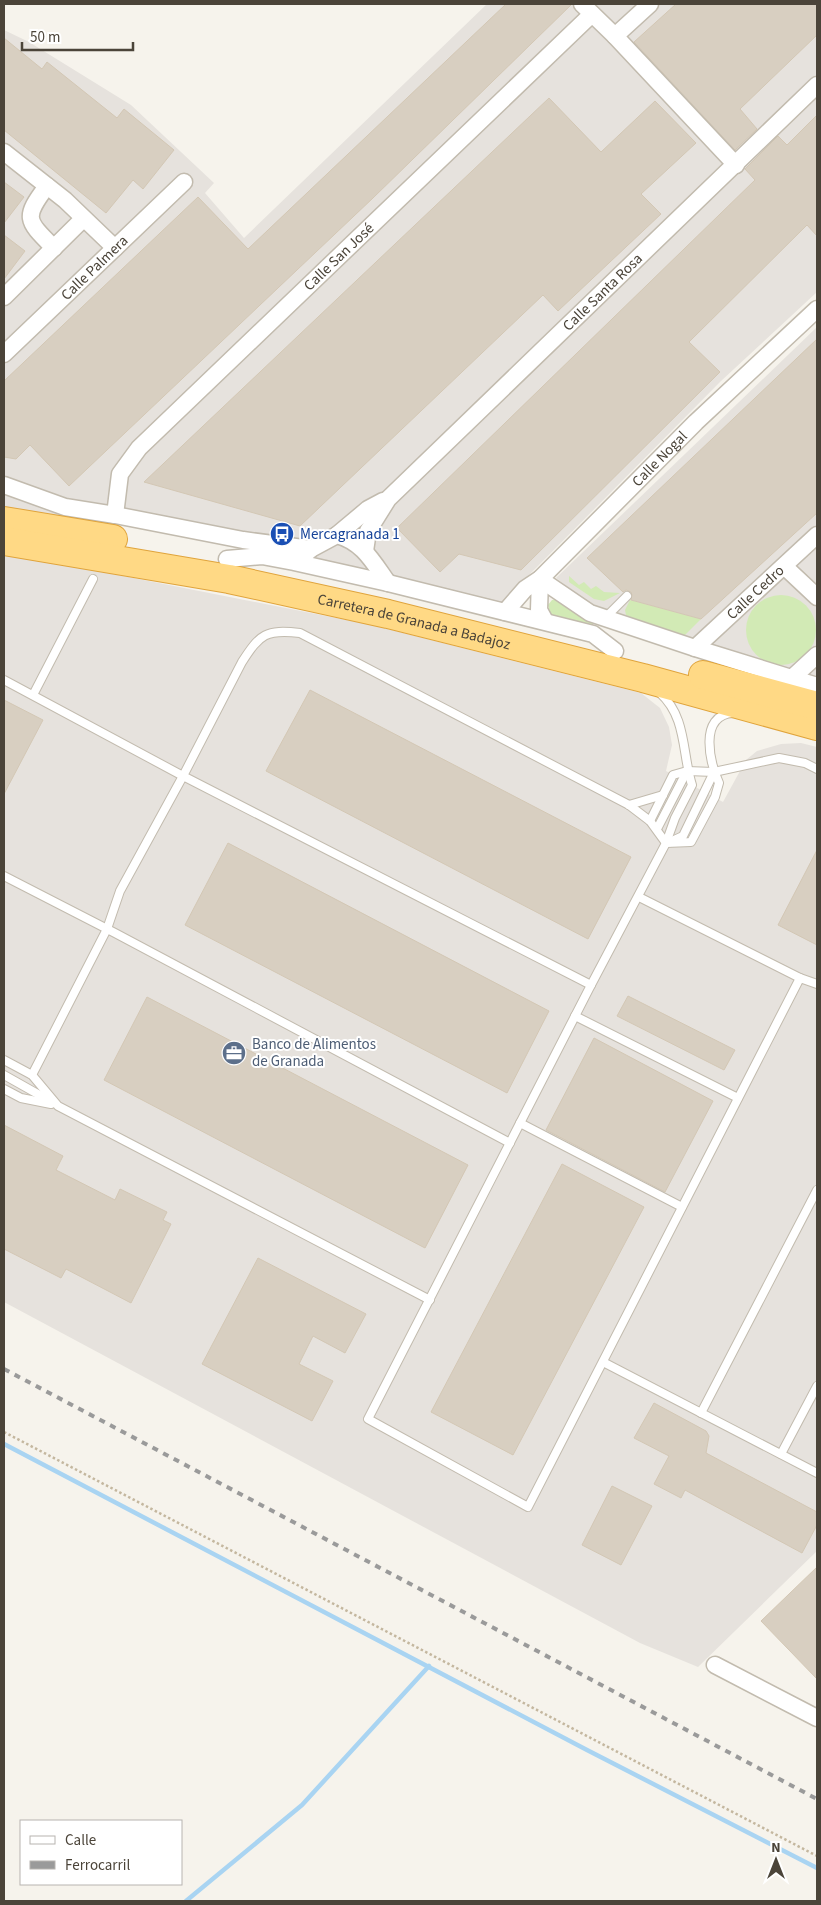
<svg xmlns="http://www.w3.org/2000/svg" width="821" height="1905" font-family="'Source Sans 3',sans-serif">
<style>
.industrial{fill:#e6e2dd}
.green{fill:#d2eab5}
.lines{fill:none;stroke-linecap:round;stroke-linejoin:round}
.stream{stroke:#a9d4f2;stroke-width:4.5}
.building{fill:#d8cfc1;stroke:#d3c7b4}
.service-casing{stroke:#c2bbae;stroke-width:10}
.minor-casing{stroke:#c2bbae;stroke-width:19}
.trunk-casing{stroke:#e0a43c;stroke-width:30}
.path{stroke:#c4b79f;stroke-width:2.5;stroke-dasharray:2.5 2.5;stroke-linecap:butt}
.service{stroke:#fff;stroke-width:8}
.minor{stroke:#fff;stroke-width:16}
.trunk{stroke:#ffd985;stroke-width:28}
.rail{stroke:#9a9a9a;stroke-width:4;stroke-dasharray:6 6;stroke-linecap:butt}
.labels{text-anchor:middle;stroke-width:4;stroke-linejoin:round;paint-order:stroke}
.street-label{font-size:15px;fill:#4b4439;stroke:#fff}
.transit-label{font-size:15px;fill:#164399;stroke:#fff;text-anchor:start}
.service-label{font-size:15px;fill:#4e5e75;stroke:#fff;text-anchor:start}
</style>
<rect width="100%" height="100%" fill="#f6f3ec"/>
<g class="industrial">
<path d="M487,4H817V292L721,381L528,576L503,605L188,534L4,508V30L29,42L131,105L214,183L205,193L244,238Z"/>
<path d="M817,327V680L590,604L556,578Z"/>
<path d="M4,555L88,569L372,625L641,693L660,708L669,727L672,745L666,771L723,802L746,760L757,751L781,744L801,743L817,747V1551L698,1667L640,1643L4,1302Z"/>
</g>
<g class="green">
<path d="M569,576L579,585L584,582L591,589L596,586L604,592L620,593L604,601L594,599L569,582Z"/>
<circle cx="781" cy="630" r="35"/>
<path d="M558,599L572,610L594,621L592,627L556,617L550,613L548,605L552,600Z"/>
<path d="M630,600L701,619L685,635L649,625L626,615L625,610Z"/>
</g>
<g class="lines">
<g class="stream">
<path d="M4,1444L587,1750L817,1868"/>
<path d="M186,1901L302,1805L429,1666"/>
</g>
</g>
<g class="building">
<path d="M506,4H572L373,198L69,486L30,445L16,459L4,457V381L198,197L248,249Z"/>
<path d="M676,4H817V35L740,109L757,129L735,150L634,42Z"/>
<path d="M4,38L42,69L47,62L117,118L124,109L174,150L143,189L133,180L106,213L4,130Z"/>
<path d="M549,98L601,152L655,101L696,143L641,194L661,214L558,311L543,295L300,526L144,482Z"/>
<path d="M817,115V236L807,225L689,342L720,372L521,570L459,554L440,572L397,528L755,180L745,169L778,136L787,145Z"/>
<path d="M4,182L24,197L4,223Z"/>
<path d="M4,235L25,251L4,279Z"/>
<path d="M817,339V513L701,619L631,600L632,595L631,592L626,590L623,592L587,558Z"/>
<path d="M310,690L631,857L588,939L266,771Z"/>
<path d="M4,700L43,720L4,794Z"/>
<path d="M228,843L549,1011L507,1093L185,925Z"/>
<path d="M817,850V945L778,925Z"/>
<path d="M628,996L735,1050L724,1070L617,1016Z"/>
<path d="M147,997L468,1165L425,1248L104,1080Z"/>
<path d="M594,1038L713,1101L665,1192L546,1130Z"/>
<path d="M4,1125L63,1156L56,1170L115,1200L120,1189L167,1212L163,1220L171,1224L131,1303L66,1269L61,1278L4,1249Z"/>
<path d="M562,1164L644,1207L513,1455L431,1412Z"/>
<path d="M258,1258L366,1314L345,1353L313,1336L299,1364L333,1381L312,1421L202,1364Z"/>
<path d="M654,1403L706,1431L709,1436L706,1453L817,1512V1525L802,1553L685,1490L681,1498L654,1484L669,1456L634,1438Z"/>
<path d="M612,1486L652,1506L621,1565L582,1545Z"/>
<path d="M817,1567V1679L761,1621Z"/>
</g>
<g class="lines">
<g class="service-casing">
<g id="service">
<path d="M605,618L627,596"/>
<path d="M4,680L183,776L591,985"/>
<path d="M660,693C687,717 682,754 692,785L675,818L666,843L591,985L368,1419L528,1507L800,978"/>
<path d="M33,695L93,579"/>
<path d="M629,805L663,795"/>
<path d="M650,821L673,775L687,771L714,772L779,758L805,763L817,769"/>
<path d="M657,829L687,771"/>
<path d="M670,842L683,836L714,772"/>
<path d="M666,843L691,842L715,797L719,783C710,763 698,715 733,713"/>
<path d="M4,876L115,933L510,1143"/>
<path d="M639,897L800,978L817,984"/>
<path d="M575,1016L738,1098"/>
<path d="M4,1060L32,1075L58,1106L430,1300"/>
<path d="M4,1075L52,1102"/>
<path d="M32,1075L107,929L120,891L183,776L242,662C260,634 266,629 300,633L629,805L650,821L666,843"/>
<path d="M4,1089L21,1098L51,1104"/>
<path d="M520,1123L682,1207"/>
<path d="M603,1362L817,1473"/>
<path d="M701,1413L817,1190"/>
<path d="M781,1454L817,1386"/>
</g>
</g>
<g class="minor-casing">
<g id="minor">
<path d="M582,4L615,36L736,165"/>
<path d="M615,36L650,4"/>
<path d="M4,152L65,200L115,248"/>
<path d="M47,186C23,218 26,220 54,248"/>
<path d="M4,297L83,219"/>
<path id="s1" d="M4,354L184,182"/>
<path d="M4,485L65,507L115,515L243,540L311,549"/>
<path id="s2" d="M115,515L120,474L139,448L592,14"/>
<path d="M337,535L368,509L383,501"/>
<path id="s3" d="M365,551L368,531L388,499L817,85"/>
<path d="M303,556L311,549L337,535C363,542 373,562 388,583"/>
<path d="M227,559L262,556L294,562L388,583L593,634L615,651"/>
<path d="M784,566L817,597"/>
<path d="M540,579L590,613L695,648L817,686"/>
<path d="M540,579L539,610L545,621"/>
<path id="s4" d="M505,612L525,589L540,579L696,422L817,309"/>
<path id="s5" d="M695,648L817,535"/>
<path d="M792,678L817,655"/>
<path d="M715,1665L817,1718"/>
</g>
</g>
<g class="trunk-casing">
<g id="trunk">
<path d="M4,521L113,539"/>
<path id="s6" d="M4,541L229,579L388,614L643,678L817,726"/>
<path d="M703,675L817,706"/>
</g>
</g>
<path class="path" d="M4,1432L817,1856"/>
<use href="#service" class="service"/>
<use href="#minor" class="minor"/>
<use href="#trunk" class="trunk"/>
<path class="rail" d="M4,1369L817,1799"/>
</g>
<defs>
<g id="bus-disc" transform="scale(1.25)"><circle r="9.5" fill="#1a4fb4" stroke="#fff"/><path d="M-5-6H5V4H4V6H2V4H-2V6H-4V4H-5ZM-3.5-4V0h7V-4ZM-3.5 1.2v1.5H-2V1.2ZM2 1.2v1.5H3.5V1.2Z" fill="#fff"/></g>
<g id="office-disc" transform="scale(1.25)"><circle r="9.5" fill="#5c6f8a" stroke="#fff"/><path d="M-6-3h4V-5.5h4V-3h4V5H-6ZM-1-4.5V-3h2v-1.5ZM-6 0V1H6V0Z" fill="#fff"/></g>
</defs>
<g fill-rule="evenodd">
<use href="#bus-disc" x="282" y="534"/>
<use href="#office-disc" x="234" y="1053"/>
</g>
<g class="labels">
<g class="street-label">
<text dy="5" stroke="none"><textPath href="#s2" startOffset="350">Calle San José</textPath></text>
<text dy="5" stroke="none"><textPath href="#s1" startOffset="125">Calle Palmera</textPath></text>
<text dy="5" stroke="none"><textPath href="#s3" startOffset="356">Calle Santa Rosa</textPath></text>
<text dy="5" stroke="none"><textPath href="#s4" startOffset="218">Calle Nogal</textPath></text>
<text dy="5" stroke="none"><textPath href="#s5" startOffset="82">Calle Cedro</textPath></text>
<text dy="5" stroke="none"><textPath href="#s6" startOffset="418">Carretera de Granada a Badajoz</textPath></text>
</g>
<g class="transit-label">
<text x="300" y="539">Mercagranada 1</text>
</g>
<g class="service-label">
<text x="252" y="1049">Banco de Alimentos<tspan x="252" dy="17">de Granada</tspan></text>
</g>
</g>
<rect width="821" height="1905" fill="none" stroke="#4b4439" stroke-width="10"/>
<rect x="20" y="1820" width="162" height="65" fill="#ffffff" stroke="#b7b4b0"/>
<rect x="30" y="1836" width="25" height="8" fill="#ffffff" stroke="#b7b4b0"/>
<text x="65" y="1845" font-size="15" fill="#4b4439">Calle</text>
<rect x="30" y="1861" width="25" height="8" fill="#9a9a9a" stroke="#b7b4b0"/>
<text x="65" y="1870" font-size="15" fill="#4b4439">Ferrocarril</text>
<g transform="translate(776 1860)" stroke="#ffffff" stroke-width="4" paint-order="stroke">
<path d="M0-4L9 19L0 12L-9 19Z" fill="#4b4439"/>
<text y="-8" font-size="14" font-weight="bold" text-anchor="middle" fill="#4b4439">N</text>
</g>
<path d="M22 42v8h111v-8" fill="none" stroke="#4b4439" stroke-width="2.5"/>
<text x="30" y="42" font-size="15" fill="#4b4439" stroke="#ffffff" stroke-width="4" paint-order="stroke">50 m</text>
</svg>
